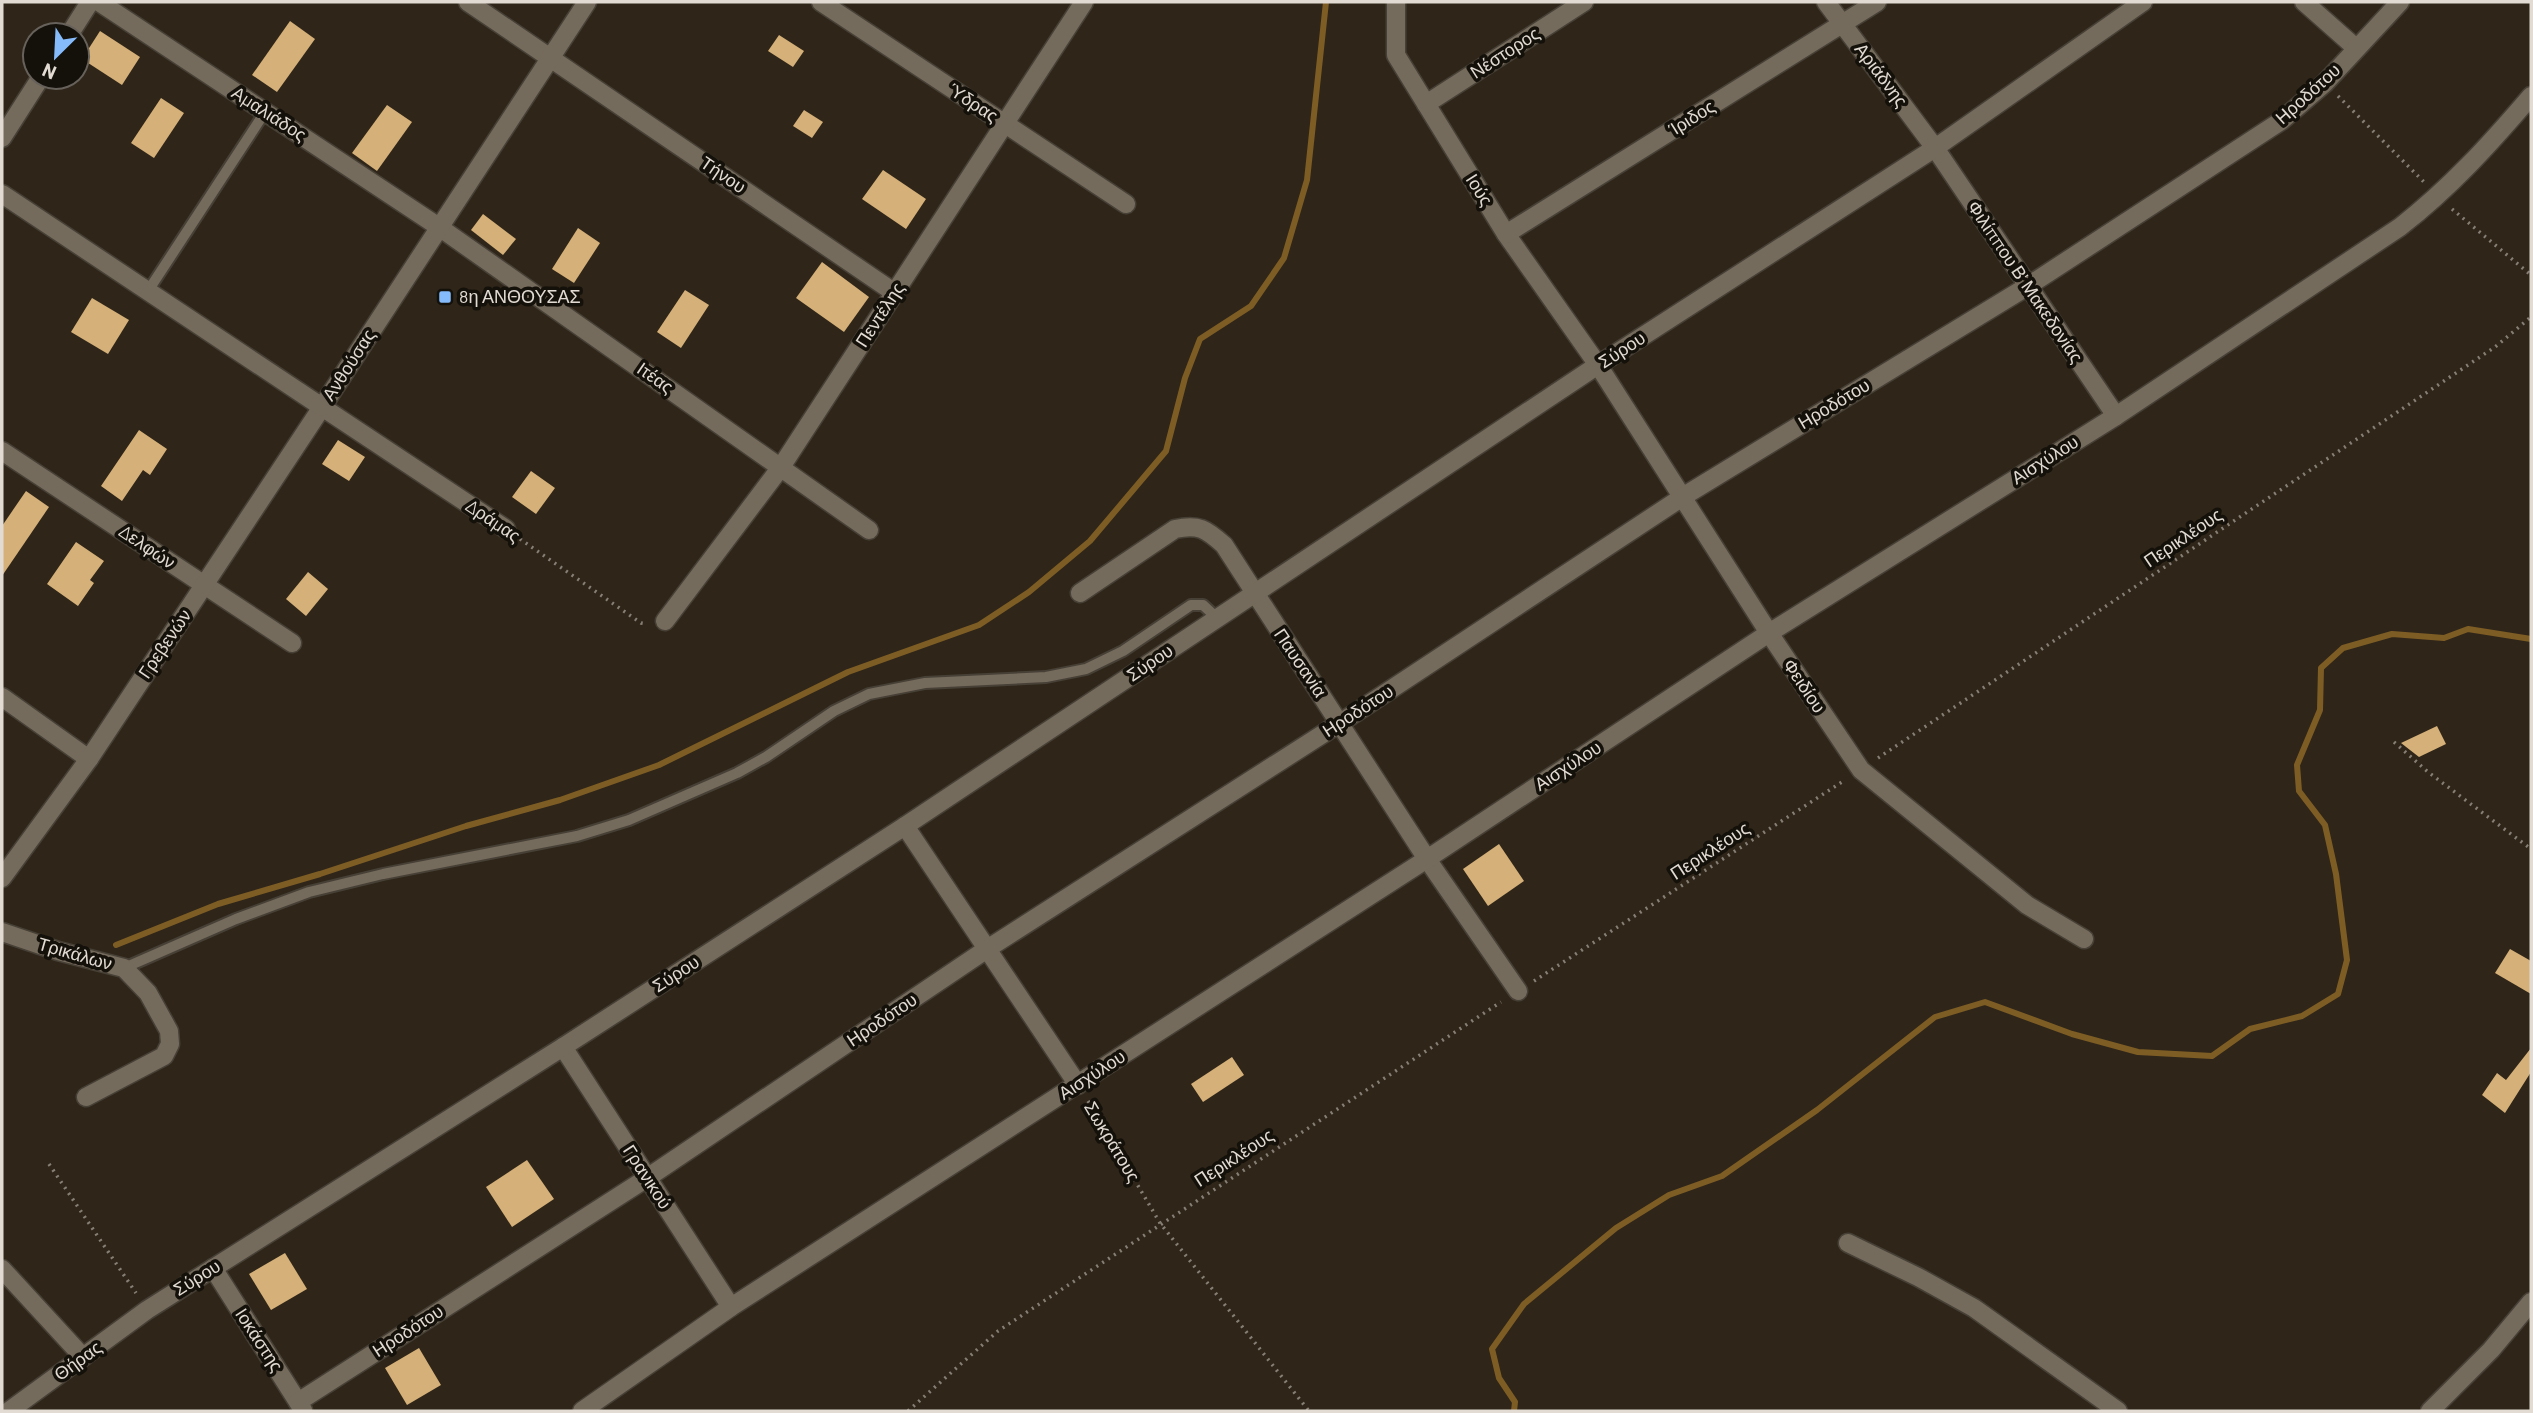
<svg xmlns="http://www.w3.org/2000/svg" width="2533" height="1413" font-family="Barlow,sans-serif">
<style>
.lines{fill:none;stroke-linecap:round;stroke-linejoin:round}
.stream{stroke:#7e5d25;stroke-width:6}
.building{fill:#d5b078}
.service-casing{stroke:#474036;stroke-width:14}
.minor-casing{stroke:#474036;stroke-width:21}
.tertiary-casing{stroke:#474036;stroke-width:21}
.path{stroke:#877f75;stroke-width:3.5;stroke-dasharray:2 5;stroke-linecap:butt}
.service{stroke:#756b5c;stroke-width:10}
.minor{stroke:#756b5c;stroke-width:18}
.tertiary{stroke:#756b5c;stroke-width:18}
.poi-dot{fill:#85bbfb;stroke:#14100a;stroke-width:2.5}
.labels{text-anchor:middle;stroke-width:7;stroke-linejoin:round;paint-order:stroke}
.street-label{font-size:18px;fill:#e1dbd3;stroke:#14100a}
.poi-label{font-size:18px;fill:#e1dbd3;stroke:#14100a;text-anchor:start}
</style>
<rect width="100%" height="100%" fill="#2f2619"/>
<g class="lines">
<g class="stream">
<path d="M116,945L218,904L320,874L466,826L560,800L659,765L848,672L979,625L1029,592L1090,541L1166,451L1185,378L1200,339L1251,306L1284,258L1307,180L1326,2"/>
<path d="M1514,1411L1515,1402L1499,1378L1492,1349L1524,1304L1616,1228L1669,1195L1722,1176L1817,1110L1935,1017L1985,1002L2072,1034L2138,1052L2212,1056L2250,1029L2302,1016L2338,994L2347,960L2336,874L2325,825L2299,791L2297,765L2320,710L2321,668L2343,648L2392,634L2444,638L2468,629L2531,639"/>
</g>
</g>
<g class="building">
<path d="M290,21L315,39L277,92L252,75Z"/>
<path d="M100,31L140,57L122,85L82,59Z"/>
<path d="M779,35L804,51L793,67L768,51Z"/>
<path d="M161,98L184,113L154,158L131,143Z"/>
<path d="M387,105L412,122L377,171L352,153Z"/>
<path d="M804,110L823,122L812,138L793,126Z"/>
<path d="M883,170L926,199L906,229L862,199Z"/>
<path d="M483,214L516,239L503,255L471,230Z"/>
<path d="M578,228L600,243L574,283L552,269Z"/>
<path d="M822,262L869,297L844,332L796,298Z"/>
<path d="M685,290L709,305L681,348L657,332Z"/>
<path d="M92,298L129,320L108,354L71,332Z"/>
<path d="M139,430L167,449L150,475L143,470L122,501L101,486Z"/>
<path d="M338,440L365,457L349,481L322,464Z"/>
<path d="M531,471L555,488L536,514L512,497Z"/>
<path d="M26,491L49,507L2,576V526Z"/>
<path d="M76,542L104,561L90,580L94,583L78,606L47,584Z"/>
<path d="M308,572L328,589L306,616L286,599Z"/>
<path d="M2437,726L2446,744L2419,757L2401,743Z"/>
<path d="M1499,844L1524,881L1488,906L1463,869Z"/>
<path d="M2510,949L2531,961V994L2495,973Z"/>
<path d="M2531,1048V1072L2505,1113L2482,1095L2497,1073L2506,1080Z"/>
<path d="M1232,1057L1244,1075L1203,1102L1191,1084Z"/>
<path d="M527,1160L554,1199L512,1227L486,1187Z"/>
<path d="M285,1253L307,1289L271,1310L249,1274Z"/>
<path d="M419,1348L441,1385L407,1405L385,1368Z"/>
</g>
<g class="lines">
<g class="service-casing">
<g id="service">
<path d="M148,291L265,112"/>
<path d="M124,968L236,919L309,892L383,874L577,836L629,820L737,773L766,757L834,711L869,694L925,683L1046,677L1086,669L1123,651L1191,605H1203L1217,618"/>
</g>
</g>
<g class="minor-casing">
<g id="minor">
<path d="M99,2L439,227L869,530"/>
<path d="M468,2L895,293"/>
<path d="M821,2L1126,204"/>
<path d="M1396,2V55L1506,234L1598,365L1769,633L1861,770L2027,905L2084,939"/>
<path d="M1826,2L1935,148L2116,416"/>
<path d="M2304,2L2356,48"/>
<path d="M69,35L90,2"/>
<path d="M1426,104L1584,2"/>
<path d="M2,138L41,77"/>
<path d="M1506,234L1877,2"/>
<path d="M2,451L292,643"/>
<path d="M1080,593L1175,529C1199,524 1206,529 1224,545L1427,859L1518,991"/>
<path d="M665,621L781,467L1084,2"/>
<path d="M2,697L89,759"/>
<path d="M905,826L1078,1085"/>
<path d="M2,878L89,759L322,407L506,529"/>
<path d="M2,932L58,951L124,968L148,993L169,1031L170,1044L164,1056L86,1097"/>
<path d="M563,1047L731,1307"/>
<path d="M1848,1243L1918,1277L1974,1308L2118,1411"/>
<path d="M213,1268L303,1410"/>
<path d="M2,1269L83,1357"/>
<path d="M298,1402L647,1178L987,949L1340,723L1684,496L2028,286L2281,121L2325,83L2400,2"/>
<path d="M9,1411L147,1310L563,1047L905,826L1598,365L1935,148L2143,2"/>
<path d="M582,1411L731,1307L1427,859L1769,633L2116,416L2400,227C2451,187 2489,145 2531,96"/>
<path d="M2430,1411L2491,1350L2531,1302"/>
</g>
</g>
<g class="tertiary-casing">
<path id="tertiary" d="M2,194L322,407L587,2"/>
</g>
<g class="path">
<path d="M2338,96L2424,182"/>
<path d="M2452,209L2531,275"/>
<path d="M520,539L641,623L647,624"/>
<path d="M2394,742L2428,772L2531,849"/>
<path d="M1878,758L2495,347L2531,317"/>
<path d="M1534,981L1845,780"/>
<path d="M1088,1101L1160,1223L1309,1411"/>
<path d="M49,1164L136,1293"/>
<path d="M908,1411L998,1331L1501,1002"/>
</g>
<use href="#service" class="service"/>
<use href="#minor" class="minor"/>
<use href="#tertiary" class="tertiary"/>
</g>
<rect class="poi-dot" x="438" y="290" width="14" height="14" rx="3.5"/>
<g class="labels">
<g class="street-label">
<text transform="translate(1505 53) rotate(-33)" y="6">Νέστορος</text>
<text transform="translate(1881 75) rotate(53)" y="6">Αριάδνης</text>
<text transform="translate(2308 94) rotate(-42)" y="6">Ηροδότου</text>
<text transform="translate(973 103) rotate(33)" y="6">Ύδρας</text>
<text transform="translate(269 114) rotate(33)" y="6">Αμαλιάδος</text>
<text transform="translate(1692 118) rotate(-32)" y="6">Ίριδος</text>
<text transform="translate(723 175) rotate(34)" y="6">Τήνου</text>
<text transform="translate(1479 190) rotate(58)" y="6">Ιούς</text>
<text transform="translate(2025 282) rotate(56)" y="6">Φιλίππου Β' Μακεδονίας</text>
<text transform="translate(880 315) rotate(-57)" y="6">Πεντέλης</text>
<text transform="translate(1622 350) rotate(-33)" y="6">Σύρου</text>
<text transform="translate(349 365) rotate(-57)" y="6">Ανθούσας</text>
<text transform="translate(655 378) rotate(35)" y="6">Ιτέας</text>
<text transform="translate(1834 404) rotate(-31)" y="6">Ηροδότου</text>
<text transform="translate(2045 460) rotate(-32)" y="6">Αισχύλου</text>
<text transform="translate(493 521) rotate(34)" y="6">Δράμας</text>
<text transform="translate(2183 538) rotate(-34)" y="6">Περικλέους</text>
<text transform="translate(147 547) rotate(34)" y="6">Δελφών</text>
<text transform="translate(165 644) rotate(-56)" y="6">Γρεβενών</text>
<text transform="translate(1150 663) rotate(-34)" y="6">Σύρου</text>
<text transform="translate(1300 663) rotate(56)" y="6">Παυσανία</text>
<text transform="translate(1804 686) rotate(56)" y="6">Φειδίου</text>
<text transform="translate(1358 711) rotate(-33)" y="6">Ηροδότου</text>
<text transform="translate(1568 766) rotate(-33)" y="6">Αισχύλου</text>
<text transform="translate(1710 851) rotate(-33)" y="6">Περικλέους</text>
<text transform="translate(75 954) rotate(16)" y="6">Τρικάλων</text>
<text transform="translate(676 974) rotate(-33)" y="6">Σύρου</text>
<text transform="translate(882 1020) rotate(-34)" y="6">Ηροδότου</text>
<text transform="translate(1092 1075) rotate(-33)" y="6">Αισχύλου</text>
<text transform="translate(1112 1142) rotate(59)" y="6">Σωκράτους</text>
<text transform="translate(1234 1158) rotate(-33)" y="6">Περικλέους</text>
<text transform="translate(647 1177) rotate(57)" y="6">Γρανικού</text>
<text transform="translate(197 1278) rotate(-32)" y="6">Σύρου</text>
<text transform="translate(408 1331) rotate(-33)" y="6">Ηροδότου</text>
<text transform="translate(259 1340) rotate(57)" y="6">Ιοκάστης</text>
<text transform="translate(78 1361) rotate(-36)" y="6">Θήρας</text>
</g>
<g class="poi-label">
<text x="459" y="303">8η ΑΝΘΟΥΣΑΣ</text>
</g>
</g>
<rect width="2533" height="1413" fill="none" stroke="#e1dbd3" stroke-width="7"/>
<g transform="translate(56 56) rotate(204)"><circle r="33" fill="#14100a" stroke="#66615a" stroke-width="2"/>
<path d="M0-5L12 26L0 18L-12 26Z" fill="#85bbfb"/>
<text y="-10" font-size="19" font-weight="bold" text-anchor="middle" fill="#e1dbd3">N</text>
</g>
</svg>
